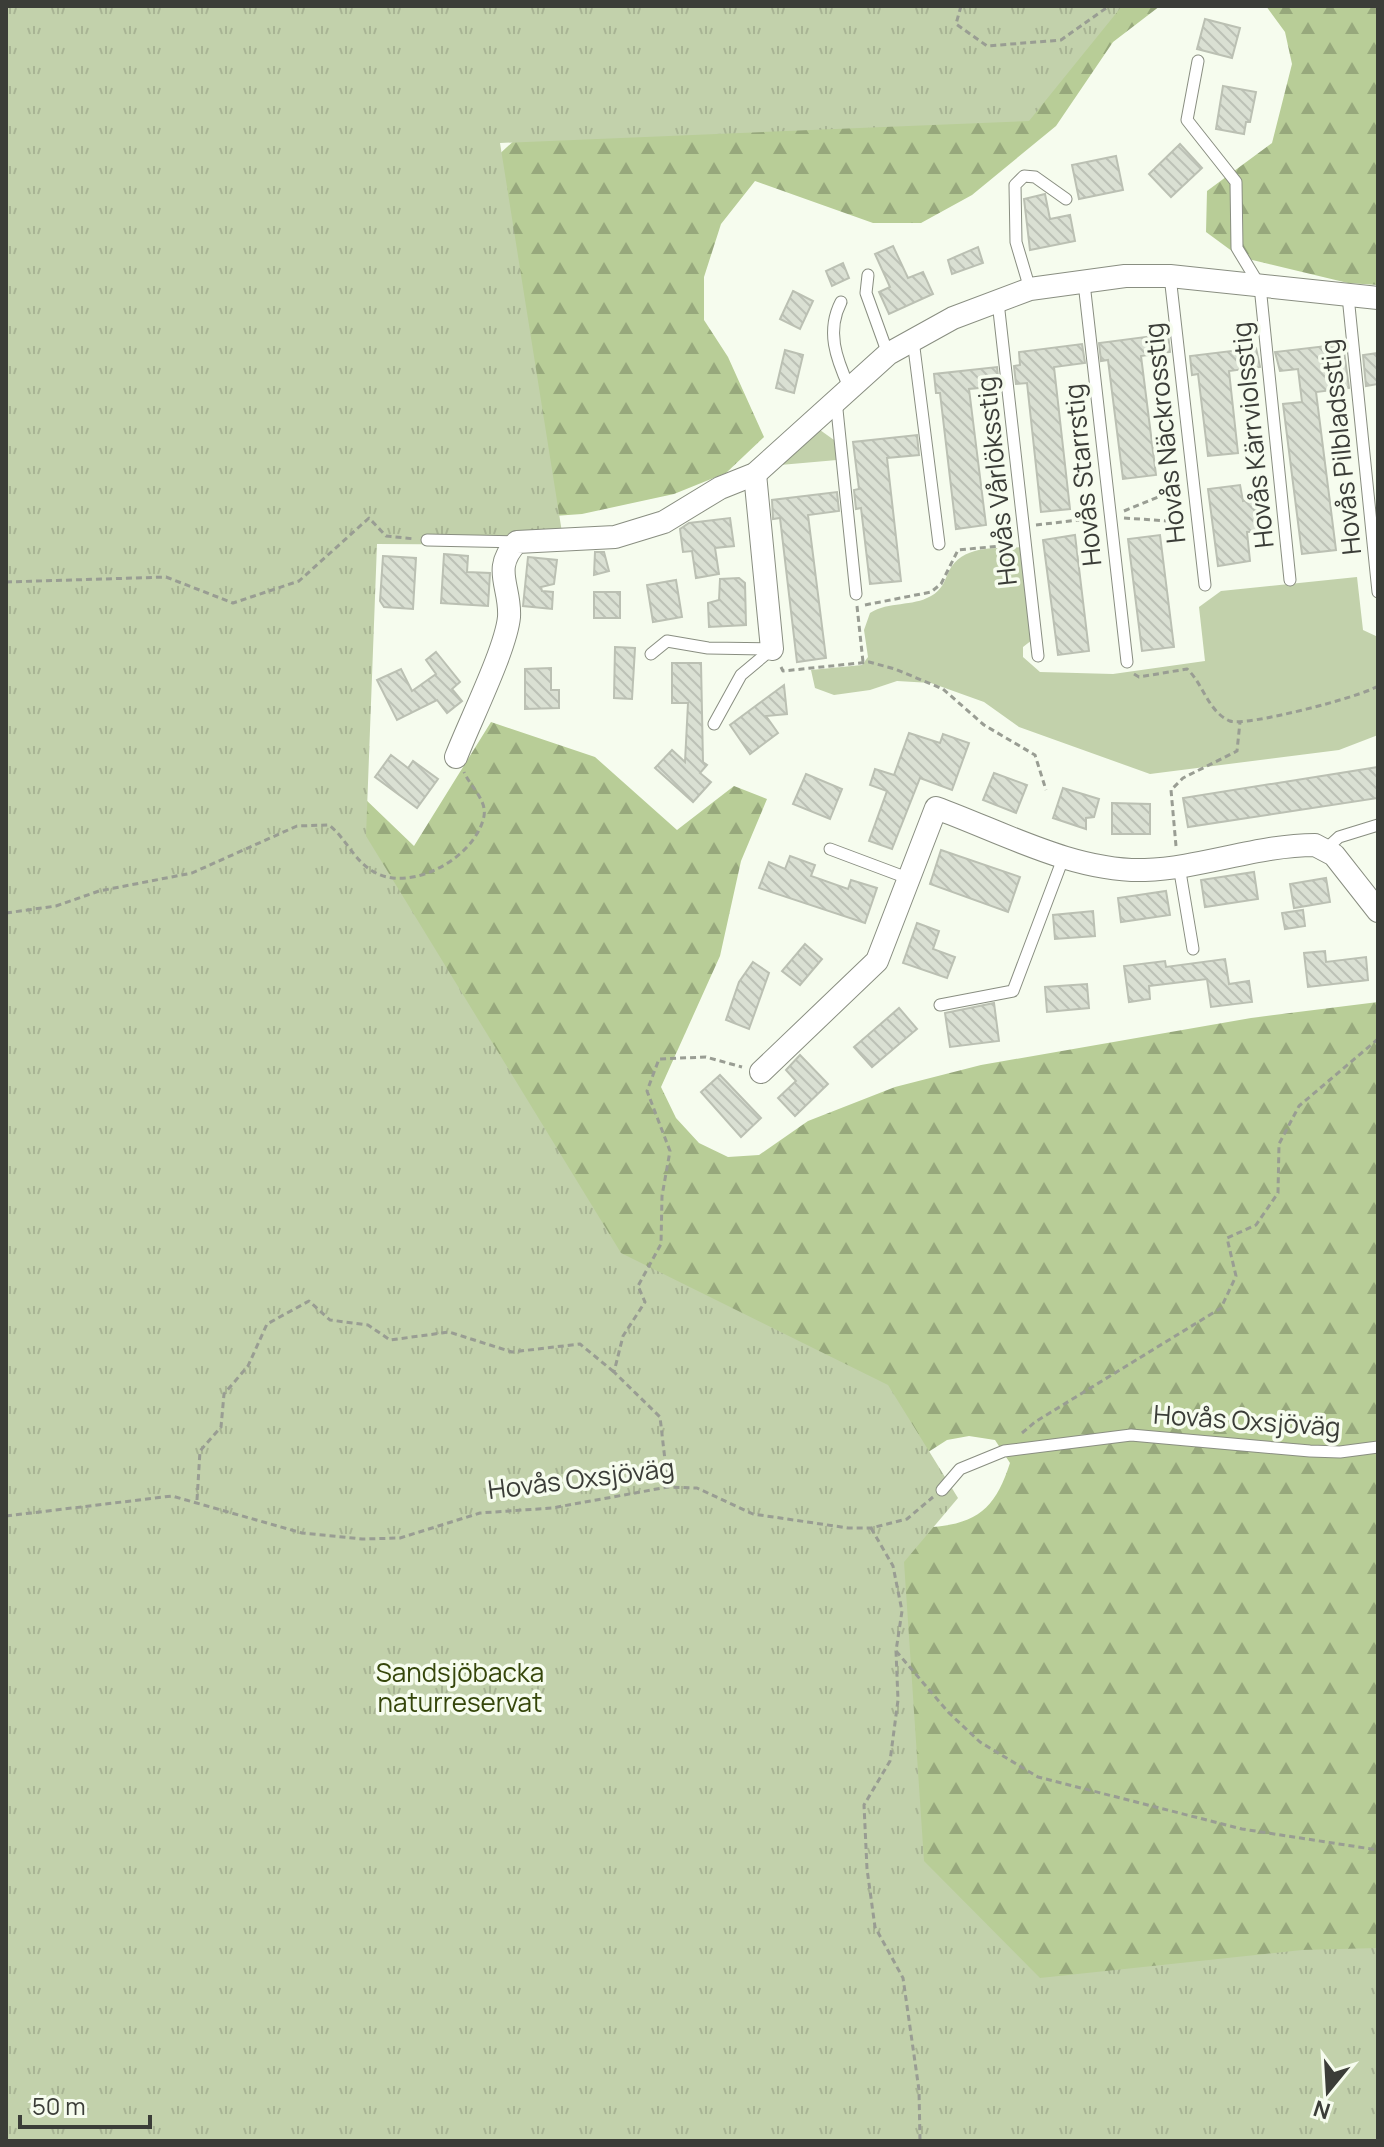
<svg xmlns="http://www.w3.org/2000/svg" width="1384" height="2147" font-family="Manrope,sans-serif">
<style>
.grass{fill:#c2d1ab}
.forest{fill:url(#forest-firs);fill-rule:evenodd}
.park{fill:url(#park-tufts)}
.building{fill:url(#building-back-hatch);stroke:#bbc0b3;stroke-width:2}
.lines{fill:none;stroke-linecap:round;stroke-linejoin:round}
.service-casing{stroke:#898e81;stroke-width:13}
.minor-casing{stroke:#898e81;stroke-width:24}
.path{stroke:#999d93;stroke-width:3;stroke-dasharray:6 4;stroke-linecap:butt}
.service{stroke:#fff;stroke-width:11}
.minor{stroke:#fff;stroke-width:22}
.labels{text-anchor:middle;stroke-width:7;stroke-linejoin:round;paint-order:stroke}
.street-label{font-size:26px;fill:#3b3d38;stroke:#f6fcee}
.park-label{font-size:26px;fill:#35460a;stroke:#f6fcee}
</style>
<defs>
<pattern id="forest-firs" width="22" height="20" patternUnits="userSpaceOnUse" patternTransform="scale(2)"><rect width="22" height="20" fill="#b8cd97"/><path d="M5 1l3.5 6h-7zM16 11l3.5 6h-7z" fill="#97a87c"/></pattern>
<pattern id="park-tufts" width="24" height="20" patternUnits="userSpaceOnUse" patternTransform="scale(2)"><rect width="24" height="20" fill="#c2d1ab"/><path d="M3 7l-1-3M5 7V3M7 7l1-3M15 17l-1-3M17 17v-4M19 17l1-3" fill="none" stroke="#a8b494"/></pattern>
<pattern id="building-back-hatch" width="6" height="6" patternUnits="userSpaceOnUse" patternTransform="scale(2)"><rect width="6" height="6" fill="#dae0d3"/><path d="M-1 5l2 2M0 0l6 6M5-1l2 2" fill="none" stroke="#bcc1b6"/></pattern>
</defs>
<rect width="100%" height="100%" fill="#f6fcee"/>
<g class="grass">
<path d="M820,430L834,440L837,460L780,465Z"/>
<path d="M1023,547L1032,640L1023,647V657L1040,672L1113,674L1205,661L1199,607L1221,591L1357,577L1363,630L1378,637V735L1339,750L1150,774L1019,727L984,702L931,683L897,681L870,690L834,695L815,688L811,670L862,665L868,657L864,630L870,613C889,601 912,607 931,596C942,590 944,582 949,571C963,544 996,549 1023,547Z"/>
</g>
<g class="forest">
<path d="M659,6H1160L1113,42L1056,126L972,195L921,223H873L755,181L721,224L704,277V320L728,357L764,437L726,473L674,494L582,514L366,529L362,796L414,846L491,722L595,757L677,830L734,786L767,799L741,861L720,956L661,1087L676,1118L699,1143L728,1157L759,1155L808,1121L895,1087L981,1065L1251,1018L1378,1002V2141H6V612ZM969,1436L995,1440L1010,1463C996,1506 980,1523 933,1527L922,1456L947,1440Z"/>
<path d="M1266,6H1378V285L1348,283L1240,257L1206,232L1207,191L1272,143L1292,64L1285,32Z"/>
</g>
<path class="park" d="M6,6H1122L1029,121L500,143L564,545L377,544L366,836L621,1253L888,1385L958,1498L904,1562L924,1861L1040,1978L1302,1950L1378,1948V2141H6Z"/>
<g class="building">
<path d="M1205,19L1240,28L1232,58L1197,49Z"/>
<path d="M1223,86L1256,92L1250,122H1246L1244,134L1216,129Z"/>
<path d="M1180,144L1202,168L1171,197L1149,174Z"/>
<path d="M1116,156L1123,190L1079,199L1072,165Z"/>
<path d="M1045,194L1050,219L1070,215L1075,241L1030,250L1024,199Z"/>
<path d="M893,246L908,278L923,272L933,294L889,314L879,292L890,287L875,254Z"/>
<path d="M978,247L983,263L952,274L948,260Z"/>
<path d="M843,263L849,278L832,286L826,271Z"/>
<path d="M793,291L813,301L800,329L780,319Z"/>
<path d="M1168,334L1170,352L1141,356L1156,475L1123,479L1108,360L1101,361L1099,343Z"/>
<path d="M1082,344L1085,363L1054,367L1070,509L1041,512L1027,383L1016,384L1014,366L1020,365L1019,352Z"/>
<path d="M1343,344L1349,388L1316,392L1336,550L1302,554L1283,404L1302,402L1298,369L1280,371L1275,352Z"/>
<path d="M1256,348L1260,367L1229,371L1238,453L1208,456L1198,374L1192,375L1190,356Z"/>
<path d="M785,350L803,355L794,393L776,388Z"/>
<path d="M1378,353V384L1366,386L1363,355Z"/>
<path d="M997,367L999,386L969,389L986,525L956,529L940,393H936L934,374Z"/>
<path d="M917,435L919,455L887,458L901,581L870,584L861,508L856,509L854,490L859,489L853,442Z"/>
<path d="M1240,485L1243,501L1258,498L1261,531L1247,532L1250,561L1218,566L1208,489Z"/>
<path d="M837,492L839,511L808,515L826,658L797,662L780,518L773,519L772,500Z"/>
<path d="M730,518L734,546L715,548L719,574L696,578L692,551L683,552L680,529L689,523Z"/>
<path d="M1075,535L1089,651L1058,655L1043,540Z"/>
<path d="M1160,535L1174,647L1142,651L1128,539Z"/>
<path d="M595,552H604L609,571L594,575Z"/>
<path d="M444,554L468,556L467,572L490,573L488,606L441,603Z"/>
<path d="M383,556L416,558L413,609L384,607L380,601Z"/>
<path d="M528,557L557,560L554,584L541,587L542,591L553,592L552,609L523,606Z"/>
<path d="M739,578L745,583L746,625L709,627L708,603L719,600L720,579Z"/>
<path d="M676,580L682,617L653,622L647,585Z"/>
<rect x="594" y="592" width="26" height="26"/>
<path d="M615,647L635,648L632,699L614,698Z"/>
<path d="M436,652L460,682L452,689L462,701L447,713L437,700L397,720L377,680L401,669L412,691L436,674L426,660Z"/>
<path d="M672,663H701L703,762L707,765L700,773L711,782L693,802L655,768L672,750L685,762L688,703H672Z"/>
<path d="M551,668V690H559V708L525,709V669Z"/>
<path d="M784,685L787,714L766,716L778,733L750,754L730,725Z"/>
<path d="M909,733L940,743L943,734L969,743L952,790L920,778L892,849L869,841L887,791L870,785L875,769L894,775Z"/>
<path d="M391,755L408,768L413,761L438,779L417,808L375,777Z"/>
<path d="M1378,767V798L1188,827L1183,798Z"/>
<path d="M994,773L1027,785L1016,813L983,800Z"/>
<path d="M806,774L842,789L830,819L793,804Z"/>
<path d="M1063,788L1099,799L1094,817L1086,818V829L1053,818Z"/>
<path d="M1112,803L1150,804V834H1112Z"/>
<path d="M941,850L1020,877L1008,912L930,884Z"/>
<path d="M790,856L815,865L811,876L848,889L851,880L877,888L865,923L759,888L769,862L785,869Z"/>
<path d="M1254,872L1258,899L1205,907L1201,880Z"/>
<path d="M1326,878L1330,902L1294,908L1290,884Z"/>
<path d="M1166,891L1170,915L1121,922L1118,898Z"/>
<path d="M1303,910L1305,926L1285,929L1282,913Z"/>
<path d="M1093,911L1095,936L1055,939L1053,915Z"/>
<path d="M917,923L939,931L933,949L955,957L947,978L903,963Z"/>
<path d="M805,944L822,959L800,985L782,971Z"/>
<path d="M1325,951L1326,962L1366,957L1368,980L1308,987L1304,953Z"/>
<path d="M1225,959L1229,984L1249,981L1252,1002L1211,1007L1207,979L1149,986L1150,999L1129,1002L1124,966L1165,961L1166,967Z"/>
<path d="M753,962L769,973L749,1029L726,1020L739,982Z"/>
<path d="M1087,984L1089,1008L1047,1012L1045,987Z"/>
<path d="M994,1003L999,1041L950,1047L945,1013Z"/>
<path d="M899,1008L917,1029L872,1067L854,1047Z"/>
<path d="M800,1055L828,1084L795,1116L778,1098L796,1081L786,1070Z"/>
<path d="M720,1075L761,1118L741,1137L701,1092Z"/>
</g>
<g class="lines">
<g class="service-casing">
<g id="service">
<path d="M1198,61L1187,120L1236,182L1237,248L1260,286L1290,580"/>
<path d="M868,275L866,293L888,354"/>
<path d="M1170,276L1205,585"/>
<path d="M1084,283L1127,662"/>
<path d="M1030,289L1016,242L1015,185L1024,176L1035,177L1066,199"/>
<path d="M1348,296L1378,592"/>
<path d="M841,302C826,331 836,358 849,387"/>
<path d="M998,302L1038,656"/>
<path d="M913,340L939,544"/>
<path d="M836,400L856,594"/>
<path d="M427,540L517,542"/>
<path d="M651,654L667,641L708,648L772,649"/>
<path d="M714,724L741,675L772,649"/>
<path d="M830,849L910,879"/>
<path d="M1326,849L1339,837L1378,825"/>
<path d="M1179,866L1193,949"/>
<path d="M940,1005L1013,991L1064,856"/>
<path d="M942,1490L960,1469L1004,1451L1131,1435L1310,1451L1340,1452L1378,1447"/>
</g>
</g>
<g class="minor-casing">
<g id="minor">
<path d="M755,474L772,649"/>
<path d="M456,757C469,723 506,649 509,617C511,586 491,569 517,542L615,537L664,522L720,488L755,474L888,354L953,318L1030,289L1125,276H1170L1378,298"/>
<path d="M761,1072L877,961L936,808C1002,832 1074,872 1145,870C1202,868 1258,845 1315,845L1334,855L1378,911"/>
</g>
</g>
<g class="path">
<path d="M961,6L956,24L987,46L1061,40L1109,6"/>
<path d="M1124,511L1180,488"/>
<path d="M1124,518L1184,522"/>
<path d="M1036,525L1096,518"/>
<path d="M6,582L166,577L233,603L299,581L369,518L386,536L415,539"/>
<path d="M865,605L931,592L941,584L958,550L1011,545"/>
<path d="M857,606L863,662"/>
<path d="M781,667L783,671L869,662L895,669L943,689L984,725L1035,755L1046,790"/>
<path d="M1134,674L1139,677L1187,669C1203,683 1208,712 1230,721C1245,727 1361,697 1378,686"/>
<path d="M1176,846L1171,790L1183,778L1237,751L1240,722"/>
<path d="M6,913L56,906L99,891L192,873L297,826L329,825C347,839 354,862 376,873C413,892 476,857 484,816C487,800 470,786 464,772"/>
<path d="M1022,1433L1035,1422L1221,1308L1236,1276L1227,1238L1256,1225L1278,1193L1279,1144L1299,1106L1378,1039"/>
<path d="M668,1486L660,1417L614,1372L623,1336L645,1302L638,1286L661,1244L662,1196L670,1151L647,1091L659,1059L706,1057L742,1067"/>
<path d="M197,1500L200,1451L221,1427L224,1394L248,1366L267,1324L309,1301L330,1320L368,1325L390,1340L449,1332L512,1352L580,1344L614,1372"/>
<path d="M6,1516L172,1496L302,1533L362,1539L400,1538L480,1513L552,1508L668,1487L697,1488L753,1514L848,1528H871L907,1519L933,1497"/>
<path d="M871,1528L893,1566L902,1611L896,1651L898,1700L890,1761L864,1805L867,1869L875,1927L903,1978L919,2090L920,2141"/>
<path d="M896,1651L949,1713L980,1742L1038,1777L1242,1829L1378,1850"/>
</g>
<use href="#service" class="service"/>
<use href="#minor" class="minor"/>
</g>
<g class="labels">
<g class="street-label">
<text transform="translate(1165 433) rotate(-96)" y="9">Hovås Näckrosstig</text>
<text transform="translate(1253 435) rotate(-96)" y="9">Hovås Kärrviolsstig</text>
<text transform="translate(1341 447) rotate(-96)" y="9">Hovås Pilbladsstig</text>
<text transform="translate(1083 475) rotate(-96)" y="9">Hovås Starrstig</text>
<text transform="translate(997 481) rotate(-96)" y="9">Hovås Vårlöksstig</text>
<text transform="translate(1247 1421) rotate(4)" y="9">Hovås Oxsjöväg</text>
<text transform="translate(581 1479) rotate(-7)" y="9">Hovås Oxsjöväg</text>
</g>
<g class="park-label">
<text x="460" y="1682">Sandsjöbacka<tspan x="460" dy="30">naturreservat</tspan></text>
</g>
</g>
<rect width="1384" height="2147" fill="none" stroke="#3b3d38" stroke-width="16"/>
<g transform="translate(1328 2091) rotate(198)" stroke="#f6fcee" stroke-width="6" paint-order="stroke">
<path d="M0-6L14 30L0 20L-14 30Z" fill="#3b3d38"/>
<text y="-12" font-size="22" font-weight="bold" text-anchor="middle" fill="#3b3d38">N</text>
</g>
<path d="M20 2115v12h130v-12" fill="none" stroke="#3b3d38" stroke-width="4"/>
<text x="32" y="2115" font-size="24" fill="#3b3d38" stroke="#f6fcee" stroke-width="6" paint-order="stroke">50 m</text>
</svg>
